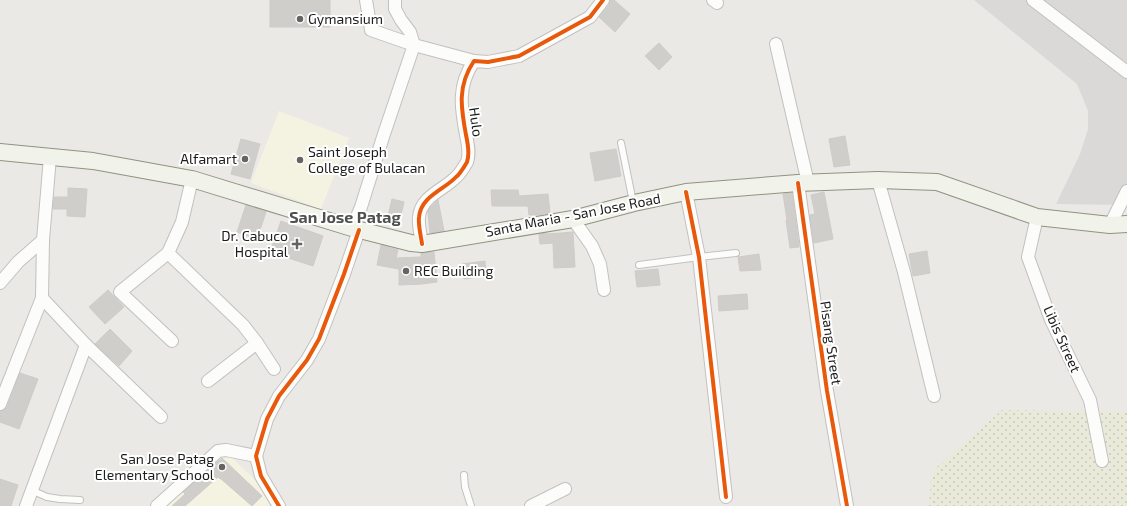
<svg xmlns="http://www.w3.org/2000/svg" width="1127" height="506" font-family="'Exo 2',sans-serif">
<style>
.residential{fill:#dad9d7}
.education{fill:#f4f3e2}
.farmland{fill:url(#farmland-dots)}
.building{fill:#d0cecb;stroke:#cecbc8}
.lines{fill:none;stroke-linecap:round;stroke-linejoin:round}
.lane-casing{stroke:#c2c1c0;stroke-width:8}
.street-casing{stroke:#c2c1c0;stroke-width:14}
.secondary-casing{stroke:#919380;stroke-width:18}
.lane{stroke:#fcfcfb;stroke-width:6}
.street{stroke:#fcfcfb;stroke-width:12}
.secondary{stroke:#f1f2ea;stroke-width:16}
.cycleway-casing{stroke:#fff;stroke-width:6}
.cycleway{stroke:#e8590c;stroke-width:4}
.poi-dot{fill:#656463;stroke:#fff;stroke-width:1.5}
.labels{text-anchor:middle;stroke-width:4;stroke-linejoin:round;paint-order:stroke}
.poi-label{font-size:14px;fill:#1d1d1d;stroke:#fff;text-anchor:start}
.street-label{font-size:14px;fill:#1d1d1d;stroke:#fff}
.quarter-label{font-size:16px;font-weight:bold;fill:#505050;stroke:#fff}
</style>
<defs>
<pattern id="farmland-dots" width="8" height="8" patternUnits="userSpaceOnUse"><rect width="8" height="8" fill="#e9eada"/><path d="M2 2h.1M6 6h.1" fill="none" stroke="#c7c8bb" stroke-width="1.8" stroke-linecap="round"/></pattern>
</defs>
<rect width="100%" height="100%" fill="#ebe9e6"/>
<path class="residential" d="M974,0H1127V205L1056,204L1080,154L1088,129V111L1077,84Z"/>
<g class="education">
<path d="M279,111L349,138L321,209L251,183Z"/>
<path d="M216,453L228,454L255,480L270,506H161Z"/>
</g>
<path class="farmland" d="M1002,410L1127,412V506H929L931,477L937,467Z"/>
<g class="building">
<rect x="270" y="0" width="60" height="27"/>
<path d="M611,0H614L630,14L615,32L599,17L609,5Z"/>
<path d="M659,43L672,57L659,70L645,56Z"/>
<path d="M845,136L850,165L834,167L829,139Z"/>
<path d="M241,139L260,144L250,179L231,174Z"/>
<path d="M616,149L621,176L595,181L590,153Z"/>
<path d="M68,188L87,189L85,217L67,216V209H53L54,197H68Z"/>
<path d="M491,190H518L519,196L548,194L550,213L537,215H529L528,206H492Z"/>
<path d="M824,192L833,239L814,243L810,215L815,214L811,195Z"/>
<path d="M792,193L799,247L790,248L786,220H787L783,194Z"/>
<path d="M392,199L404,202L399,223L387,220Z"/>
<path d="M438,200L444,231L430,233L428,212L430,208Z"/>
<path d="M246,205L266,212L257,239L237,232Z"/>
<path d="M281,221L323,236L313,266L270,252Z"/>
<path d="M573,232L575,267L554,268L553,243L540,244L539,234L548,233V234Z"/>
<path d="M381,245L398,250L396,258L421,257V253L434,252L437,282L422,284L399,285V269L377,265Z"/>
<path d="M927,251L930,273L913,276L909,254Z"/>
<path d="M759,254L761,270L740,271L738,257Z"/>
<path d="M485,261L486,276L464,279L462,264Z"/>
<path d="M658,269L660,285L637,287L635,271Z"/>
<path d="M108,290L124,307L105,324L89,307Z"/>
<path d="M747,294L748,309L719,311L718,296Z"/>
<path d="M110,329L132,351L119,366L95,344Z"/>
<path d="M20,373L38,379L19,429L0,422V413L1,411L4,410L7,407Z"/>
<path d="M222,458L262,496L252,506L220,478V479L218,477L185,506H172L185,494L183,492Z"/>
<path d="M0,479L18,485L11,506H0Z"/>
</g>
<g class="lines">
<g class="lane-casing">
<g id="lane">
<path d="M621,143L633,202"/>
<path d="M639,265L699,257L736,253"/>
<path d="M464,475L465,487L471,506"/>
<path d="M31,490L47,497L60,499L80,500"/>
</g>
</g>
<g class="street-casing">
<g id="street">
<path d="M395,0V9L401,20L410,32L414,45L474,61"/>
<path d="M713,0L717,3"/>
<path d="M1033,0L1127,72"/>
<path d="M776,44L808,183"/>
<path d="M878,180L904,272L934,396"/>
<path d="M798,183L827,391L847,506"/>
<path d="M686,192L699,257L726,497"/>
<path d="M1037,217L1028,257L1051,320L1090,400L1102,461"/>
<path d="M573,219L592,246L600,264L604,290"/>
<path d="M1110,225L1127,191"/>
<path d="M352,228L361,207L383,137L414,45L371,30L366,0"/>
<path d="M422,244C421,236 418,225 419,217C421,196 444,190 456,177C460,174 464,167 467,162C470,154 468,144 466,135C461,108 457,86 474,61L488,62L519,56L590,17L603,0"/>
<path d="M168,253L243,325L257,343L274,369"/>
<path d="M0,283L18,262L43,240"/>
<path d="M172,341L120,292L168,253L182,222L192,179"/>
<path d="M86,345L161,417"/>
<path d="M208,381L257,343"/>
<path d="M0,404L42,298L43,240L50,157"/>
<path d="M26,506L86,345L42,298"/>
<path d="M157,506L205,463L218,451L226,450L256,456"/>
<path d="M279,506L261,476L256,456L267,419L279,396L307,360L319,339L344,274L359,230"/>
<path d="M531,506L565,489"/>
</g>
</g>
<g class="secondary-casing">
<path id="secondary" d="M0,152L93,161L192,179L352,228L411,243L422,244L573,219L634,203L686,192L798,183L878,180L937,182L1037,217L1110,225L1127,224"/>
</g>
<use href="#lane" class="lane"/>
<use href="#street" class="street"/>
<use href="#secondary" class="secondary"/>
<g class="cycleway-casing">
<g id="cycleway">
<path d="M798,183L827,391L847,506"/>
<path d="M686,192L699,257L726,497"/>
<path d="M422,244C421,236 418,225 419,217C421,196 444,190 456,177C460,174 464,167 467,162C470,154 468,144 466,135C461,108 457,86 474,61L488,62L519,56L590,17L603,0"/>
<path d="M279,506L261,476L256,456L267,419L279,396L307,360L319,339L344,274L359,230"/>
</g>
</g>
<use href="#cycleway" class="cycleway"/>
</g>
<g class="poi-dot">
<circle cx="300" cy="19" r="4"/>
<circle cx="245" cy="159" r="4"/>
<circle cx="300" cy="160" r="4"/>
<path d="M295 238h4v4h4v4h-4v4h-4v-4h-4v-4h4z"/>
<circle cx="406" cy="271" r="4"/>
<circle cx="222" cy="467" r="4"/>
</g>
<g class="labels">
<g class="poi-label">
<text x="308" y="24">Gymansium</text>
<text x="308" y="157">Saint Joseph<tspan x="308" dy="16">College of Bulacan</tspan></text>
<text x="237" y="164" text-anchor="end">Alfamart</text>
<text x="288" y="241" text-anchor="end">Dr. Cabuco<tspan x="288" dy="16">Hospital</tspan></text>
<text x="414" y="276">REC Building</text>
<text x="214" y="464" text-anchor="end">San Jose Patag<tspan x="214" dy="16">Elementary School</tspan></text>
</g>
<g class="street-label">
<text transform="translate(476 122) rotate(82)" y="5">Hulo</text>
<text transform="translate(573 215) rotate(-11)" y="5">Santa Maria - San Jose Road</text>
<text transform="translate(1062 339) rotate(66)" y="5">Libis Street</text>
<text transform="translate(831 343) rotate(82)" y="5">Pisang Street</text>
</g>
<g class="quarter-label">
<text x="345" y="223">San Jose Patag</text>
</g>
</g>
</svg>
